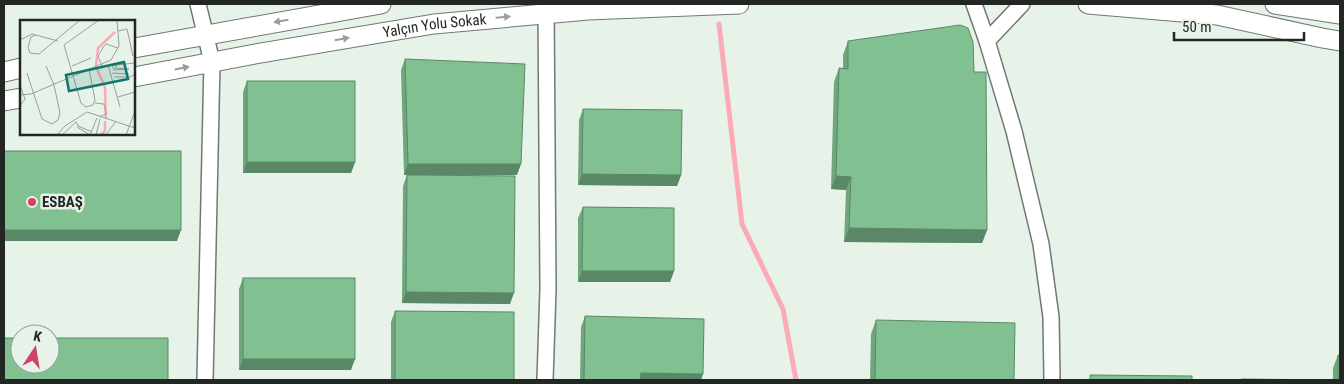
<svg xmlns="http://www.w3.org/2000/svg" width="1344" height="384" font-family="'Roboto Condensed',sans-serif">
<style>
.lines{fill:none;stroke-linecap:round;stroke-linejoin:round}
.stream{stroke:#fbabb8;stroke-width:5}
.minor-casing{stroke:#6f7971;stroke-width:18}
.tertiary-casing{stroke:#6f7971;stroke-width:21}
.minor{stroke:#fff;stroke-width:15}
.tertiary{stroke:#fff;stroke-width:19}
.wall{fill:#6fa67d}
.shaded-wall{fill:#5a8766}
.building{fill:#81c191;stroke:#5a8766}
.oneway{fill:#9c9e9c}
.poi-dot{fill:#d14269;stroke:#e7f2e9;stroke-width:2}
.labels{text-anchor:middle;stroke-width:5;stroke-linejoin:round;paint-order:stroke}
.street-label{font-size:15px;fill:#232724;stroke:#e7f2e9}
.poi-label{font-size:15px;font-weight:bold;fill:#232724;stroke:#e7f2e9;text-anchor:start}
.inset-river{fill:none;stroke:#fbabb8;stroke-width:2.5}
.inset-road{fill:none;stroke:#99a19a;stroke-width:1}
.view{fill:#0f766e;fill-opacity:0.15;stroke:#0f766e;stroke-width:2.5}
.inset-edge{fill:none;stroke:#232724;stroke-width:2.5}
</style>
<rect width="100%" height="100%" fill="#e7f2e9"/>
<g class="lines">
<path class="stream" d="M719,24L742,224L783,309L796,380"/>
<g class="minor-casing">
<g id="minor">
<path d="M198,4L212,62L205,380"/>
<path d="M974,4L987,41L1014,131L1041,244L1051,317L1052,380"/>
<path d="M987,41L1022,4"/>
<path d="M545,380L548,289L546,4"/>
</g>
</g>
<g class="tertiary-casing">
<g id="tertiary">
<path d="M1088,4L1217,15L1322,38L1340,41"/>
<path d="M1275,4L1340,14"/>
<path d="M134,48L381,4"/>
<path d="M4,72L21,68"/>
<path id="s1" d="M134,77L255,54L434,24L588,10L739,4"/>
<path d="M4,101L21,98"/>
</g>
</g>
<use href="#minor" class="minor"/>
<use href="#tertiary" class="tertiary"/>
</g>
<g class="wall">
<path d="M848,41L974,72L987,230L982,243L844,242L846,190L831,189L834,82L839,68L843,69V55Z"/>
<path d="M405,59L517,175H404L401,70Z"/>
<path d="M247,81L355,162L351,173H243V92Z"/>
<path d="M583,109L681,175L677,186L578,185L579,120Z"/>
<path d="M407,175L510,304L402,303L403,186Z"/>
<path d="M583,207L674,271L670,282H578V218Z"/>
<path d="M243,278L351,370H239V289Z"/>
<path d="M395,311L514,380H391V322Z"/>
<path d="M585,316L701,380H580L581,327Z"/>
<path d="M876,320L1014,380H870L871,334Z"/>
<path d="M1338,355L1340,380H1241V379L1333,380V368Z"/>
</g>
<g class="shaded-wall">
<path d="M247,162H355L351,173H243Z"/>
<path d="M408,164H521L517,175H404Z"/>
<path d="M582,174L681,175L677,186L578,185Z"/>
<path d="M836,176L851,177L846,190L831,189Z"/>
<path d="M849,228L987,230L982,243L844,242Z"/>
<path d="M4,230H181L177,241H4Z"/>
<path d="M582,271H674L670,282H578Z"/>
<path d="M406,292L514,293L510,304L402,303Z"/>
<path d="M243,359H355L351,370H239Z"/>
<path d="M641,373L703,374L701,380H638Z"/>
</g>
<g class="building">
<path d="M960,25L968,28L973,42L974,72H986L987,230L849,228L851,177L836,176L839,68L848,69V41Z"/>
<path d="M405,59L525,64L521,164H408Z"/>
<rect x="247" y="81" width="108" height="81"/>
<path d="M583,109L682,110L681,175L582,174Z"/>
<rect x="4" y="151" width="177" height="79"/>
<path d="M407,175L515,176L514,293L406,292Z"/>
<path d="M583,207L674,208V271H582Z"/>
<rect x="243" y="278" width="112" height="81"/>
<path d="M395,311L514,312V380H395Z"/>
<path d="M585,316L704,319L703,374L641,373L640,380H584Z"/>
<path d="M876,320L1015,323L1014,380H875Z"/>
<path d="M4,338H20V364H50V338H168V380H4Z"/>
<path d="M1338,355H1340V380H1241V379L1338,380Z"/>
<path d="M1090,375L1192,376V380H1090Z"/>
</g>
<defs><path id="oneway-solid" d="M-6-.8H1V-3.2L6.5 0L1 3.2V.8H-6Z" transform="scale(1.25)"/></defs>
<g class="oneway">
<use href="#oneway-solid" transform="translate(503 17) rotate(-5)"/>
<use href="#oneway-solid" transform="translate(281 21) rotate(170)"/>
<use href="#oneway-solid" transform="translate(342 39) rotate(-10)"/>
<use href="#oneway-solid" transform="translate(182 68) rotate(-11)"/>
</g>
<circle class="poi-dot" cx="32" cy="202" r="5"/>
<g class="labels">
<g class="street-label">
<text dy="5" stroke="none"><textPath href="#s1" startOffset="305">Yalçın Yolu Sokak</textPath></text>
</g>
<g class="poi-label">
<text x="42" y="207">ESBAŞ</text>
</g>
</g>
<g transform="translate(20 20)">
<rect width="115" height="115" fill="#e7f2e9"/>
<path class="inset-river" d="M76,46L78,28L95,12M77,49L85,67L86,99M81,115L85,111V101"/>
<path class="inset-road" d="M98,11L107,9L113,36M16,15L11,17L8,27L10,33L19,34L60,0M0,20L12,14L38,21M88,45L100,87M92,45L94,50L109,49L95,48L97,45M52,46L71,38M82,46L78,36L84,26L86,24L98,28M86,46L115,43M69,49L75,80L73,85L66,87L61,83L44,25L79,0M7,53L22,99L32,104L38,100L40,93L34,65L26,46M92,53L109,54M94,57H110L115,54M0,65L5,79L0,86M0,75L11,74L91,40L99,26L97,0M98,77L115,72M75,83L84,84L86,94L79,97M58,106L72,112M57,107L70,115M37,115L45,106L67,92L115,108M42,115L56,102L58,106M70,115L77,98M76,115L80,99M86,115L96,101M106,115L115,91"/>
<path class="view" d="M104,42L108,59L49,71L46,55Z"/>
<rect width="115" height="115" class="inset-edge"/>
</g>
<rect width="1344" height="384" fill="none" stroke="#232724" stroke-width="10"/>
<g transform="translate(35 349) rotate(12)"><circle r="24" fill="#e7f2e9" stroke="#99a19a"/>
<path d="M0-4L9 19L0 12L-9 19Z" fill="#d14269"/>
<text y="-8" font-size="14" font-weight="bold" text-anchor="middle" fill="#232724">K</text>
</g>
<path d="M1174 32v8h130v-8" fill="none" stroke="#232724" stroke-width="2.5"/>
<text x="1182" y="32" font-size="15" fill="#232724" stroke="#e7f2e9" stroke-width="4" paint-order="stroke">50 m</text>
</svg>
